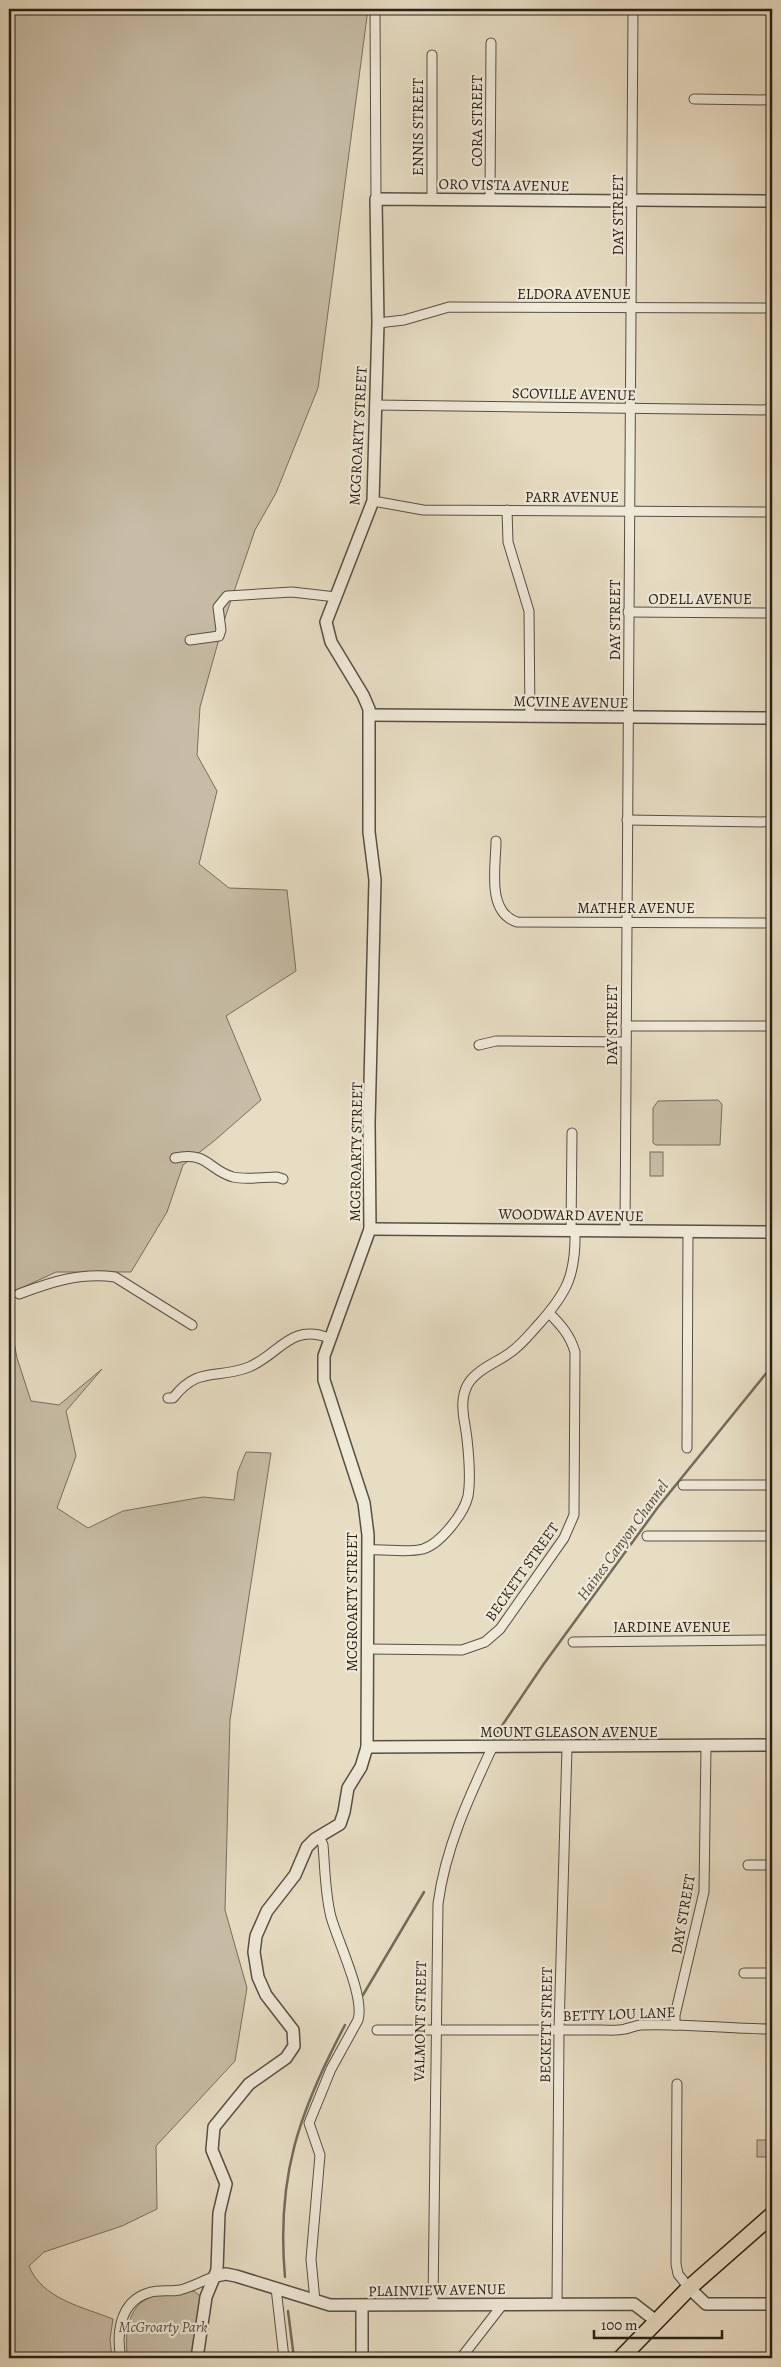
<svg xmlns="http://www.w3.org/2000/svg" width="781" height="2367" font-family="Alegreya,serif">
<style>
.green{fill:#c7bda6;stroke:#786e5f}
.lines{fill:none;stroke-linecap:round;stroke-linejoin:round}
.stream{stroke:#746b5c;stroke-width:2.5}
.minor-casing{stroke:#584f43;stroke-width:11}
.tertiary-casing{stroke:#584f43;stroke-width:14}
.primary-casing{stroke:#292018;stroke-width:18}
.minor{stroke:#efe9d8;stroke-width:9}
.tertiary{stroke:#efe9d8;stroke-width:11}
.primary{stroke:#e7ddc3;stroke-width:15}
.labels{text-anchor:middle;stroke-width:4.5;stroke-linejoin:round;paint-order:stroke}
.street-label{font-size:15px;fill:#292018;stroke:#efe9d8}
.park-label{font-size:15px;font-style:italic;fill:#584f43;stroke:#efe9d8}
.water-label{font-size:16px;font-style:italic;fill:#554c40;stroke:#efe9d8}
</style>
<rect width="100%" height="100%" fill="#e7ddc3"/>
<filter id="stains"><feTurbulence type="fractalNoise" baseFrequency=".004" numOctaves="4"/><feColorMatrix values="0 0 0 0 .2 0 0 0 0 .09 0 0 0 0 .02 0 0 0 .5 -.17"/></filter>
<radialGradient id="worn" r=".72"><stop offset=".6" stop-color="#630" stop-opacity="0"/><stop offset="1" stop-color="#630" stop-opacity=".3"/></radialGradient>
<g class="green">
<path d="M9,9H368L318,388L276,493L255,530L224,621L200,707L197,755L217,791L199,864L229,888L287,890L296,971L226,1016L261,1100L214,1141L183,1165L167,1212L131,1272H56L15,1291L9,1316L17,1358L31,1401L59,1405L102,1369L66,1411L76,1456L57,1508L88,1528L123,1511L203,1497L234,1500L238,1471L246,1452L271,1453L230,1720L225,1910L247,1988L235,2061L156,2146L157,2209L122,2226L44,2252L29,2266C42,2299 83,2307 113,2319L110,2339L112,2358H9Z"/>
<path d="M718,1100L722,1104L720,1145H656L653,1143V1108L658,1101Z"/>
<rect x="650" y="1152" width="13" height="24"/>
<rect x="757" y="2140" width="15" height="17"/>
<path d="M194,2291L200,2296V2301L191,2358H128C124,2338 127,2305 151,2297C161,2293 182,2292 194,2291Z"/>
</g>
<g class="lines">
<g class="stream">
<path d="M497,1733L543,1665L658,1507L772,1366"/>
<path d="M363,1995L424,1892"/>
<path d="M285,2277C276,2177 299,2112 345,2025"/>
<path d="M288,2311L294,2358"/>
</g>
<g class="minor-casing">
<g id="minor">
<path d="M375,9L376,199"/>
<path d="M694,99L772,100"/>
<path d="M432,199V55"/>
<path d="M490,200L491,43"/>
<path d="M378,323L404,320L449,307L772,308"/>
<path d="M375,405L772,410"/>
<path d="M373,501L423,510L772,512"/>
<path d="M507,510L508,542L529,611L530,717"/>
<path d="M628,612L772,613"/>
<path d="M190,640L219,636L221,630L218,607L227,596L292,592L336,597"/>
<path d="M627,820L772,822"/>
<path d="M496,841C496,866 486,912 517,922L772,923"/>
<path d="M626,1026H772"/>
<path d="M479,1045L496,1041L626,1042"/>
<path d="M175,1158C208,1151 208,1170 233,1177C246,1180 264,1177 277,1177L283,1179"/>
<path d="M571,1231L572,1133"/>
<path d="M625,1231L633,9"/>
<path d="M19,1294C51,1282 81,1272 115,1277L192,1325"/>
<path d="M168,1398H173C199,1365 216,1380 249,1367C280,1354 290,1323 329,1338"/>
<path d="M687,1448L688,1231"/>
<path d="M683,1485H772"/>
<path d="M647,1536H772"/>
<path d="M370,1550C386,1549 407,1553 423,1549C440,1544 464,1514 468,1496C471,1478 469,1457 467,1439C465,1420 458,1402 468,1384C477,1369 498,1362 511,1352C521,1345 529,1335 538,1325C567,1293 576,1275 575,1231"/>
<path d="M573,1642L772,1640"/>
<path d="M368,1649L462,1650L485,1642L500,1629L564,1538L574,1515L575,1352C570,1335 561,1325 549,1313"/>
<path d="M748,1865H772"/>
<path d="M744,1973H772"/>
<path d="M675,2025V2015L704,1892L706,1746"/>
<path d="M377,2030H601C609,2030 617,2031 625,2029C630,2028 634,2026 640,2025C684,2023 728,2029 772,2029"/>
<path d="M677,2084L676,2264L678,2274L689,2288"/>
<path d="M276,2288L284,2358"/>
<path d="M315,2301L311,2259L320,2155L309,2123L331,2069L358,2020C365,1997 338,1942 331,1917C325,1894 325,1868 323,1845L319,1836"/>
<path d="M433,2304L438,1904C445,1849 469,1797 492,1748"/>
<path d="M557,2304L559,2030L567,1747"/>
<path d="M121,2358C116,2333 120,2302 148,2293C158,2289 169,2292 180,2290C192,2287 204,2280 216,2276"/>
<path d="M461,2358L503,2304"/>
</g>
</g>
<g class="tertiary-casing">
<g id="tertiary">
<path d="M632,200L772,201"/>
<path d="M370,715L772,718"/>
<path d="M370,1229L772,1232"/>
<path d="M367,1747L772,1745"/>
<path d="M216,2276L226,2274L236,2276L330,2305L634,2304L656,2321"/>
<path d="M689,2288L706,2304H772"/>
<path d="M362,2306V2358"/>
<path d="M197,2358L206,2297L217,2270L219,2213L226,2184L212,2150L214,2127L249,2084L286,2058L294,2046L293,2030L266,1995L258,1977L254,1952L256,1936L267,1911L295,1875L307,1847L315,1839L340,1824L344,1812L348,1788L361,1767L367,1747L368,1535L364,1503L324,1380V1356L370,1229L369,1123L375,880L369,832V709L363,695L331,642L326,622L373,501L378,323L376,199L632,201"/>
</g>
</g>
<g class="primary-casing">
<path id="primary" d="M621,2358L689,2288L772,2215"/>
</g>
<use href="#minor" class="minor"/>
<use href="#tertiary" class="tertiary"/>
<use href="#primary" class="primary"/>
</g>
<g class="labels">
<g class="street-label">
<text transform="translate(477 121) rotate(-90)" y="5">CORA STREET</text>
<text transform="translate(418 127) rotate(-90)" y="5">ENNIS STREET</text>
<text transform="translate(504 185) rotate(1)" y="5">ORO VISTA AVENUE</text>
<text transform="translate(618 215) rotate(-90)" y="5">DAY STREET</text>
<text x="574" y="299">ELDORA AVENUE</text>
<text transform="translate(574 394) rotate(1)" y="5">SCOVILLE AVENUE</text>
<text transform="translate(358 436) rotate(-87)" y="5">MCGROARTY STREET</text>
<text x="572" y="502">PARR AVENUE</text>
<text x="700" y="604">ODELL AVENUE</text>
<text transform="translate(615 620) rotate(-90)" y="5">DAY STREET</text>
<text transform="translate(571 702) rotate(1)" y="5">MCVINE AVENUE</text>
<text x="636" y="913">MATHER AVENUE</text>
<text transform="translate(612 1025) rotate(-90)" y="5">DAY STREET</text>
<text transform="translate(356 1152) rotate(-89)" y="5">MCGROARTY STREET</text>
<text transform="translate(571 1215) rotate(1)" y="5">WOODWARD AVENUE</text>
<text transform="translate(522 1572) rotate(-55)" y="5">BECKETT STREET</text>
<text transform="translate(352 1602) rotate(-90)" y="5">MCGROARTY STREET</text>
<text x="672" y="1632">JARDINE AVENUE</text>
<text x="569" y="1737">MOUNT GLEASON AVENUE</text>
<text transform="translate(683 1914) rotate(-80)" y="5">DAY STREET</text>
<text transform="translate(619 2014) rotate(-2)" y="5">BETTY LOU LANE</text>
<text transform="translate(420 2021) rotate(-89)" y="5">VALMONT STREET</text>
<text transform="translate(546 2025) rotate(-89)" y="5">BECKETT STREET</text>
<text transform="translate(437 2290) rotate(-1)" y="5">PLAINVIEW AVENUE</text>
</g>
<g class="park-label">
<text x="163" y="2332">McGroarty Park</text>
</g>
<g class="water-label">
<text transform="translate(622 1540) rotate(-54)" y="6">Haines Canyon Channel</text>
</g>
</g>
<rect width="781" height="2367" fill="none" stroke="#e7ddc3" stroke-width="30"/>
<rect x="10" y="10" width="761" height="2347" fill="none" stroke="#292018" stroke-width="2.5"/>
<rect x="15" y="15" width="751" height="2337" fill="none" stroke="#292018"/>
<path d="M594 2330v8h128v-8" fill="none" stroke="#292018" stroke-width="2.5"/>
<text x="601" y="2330" font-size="15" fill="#292018" stroke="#efe9d8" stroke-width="4" paint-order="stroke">100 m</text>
<rect width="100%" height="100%" filter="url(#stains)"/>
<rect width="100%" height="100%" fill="url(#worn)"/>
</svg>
